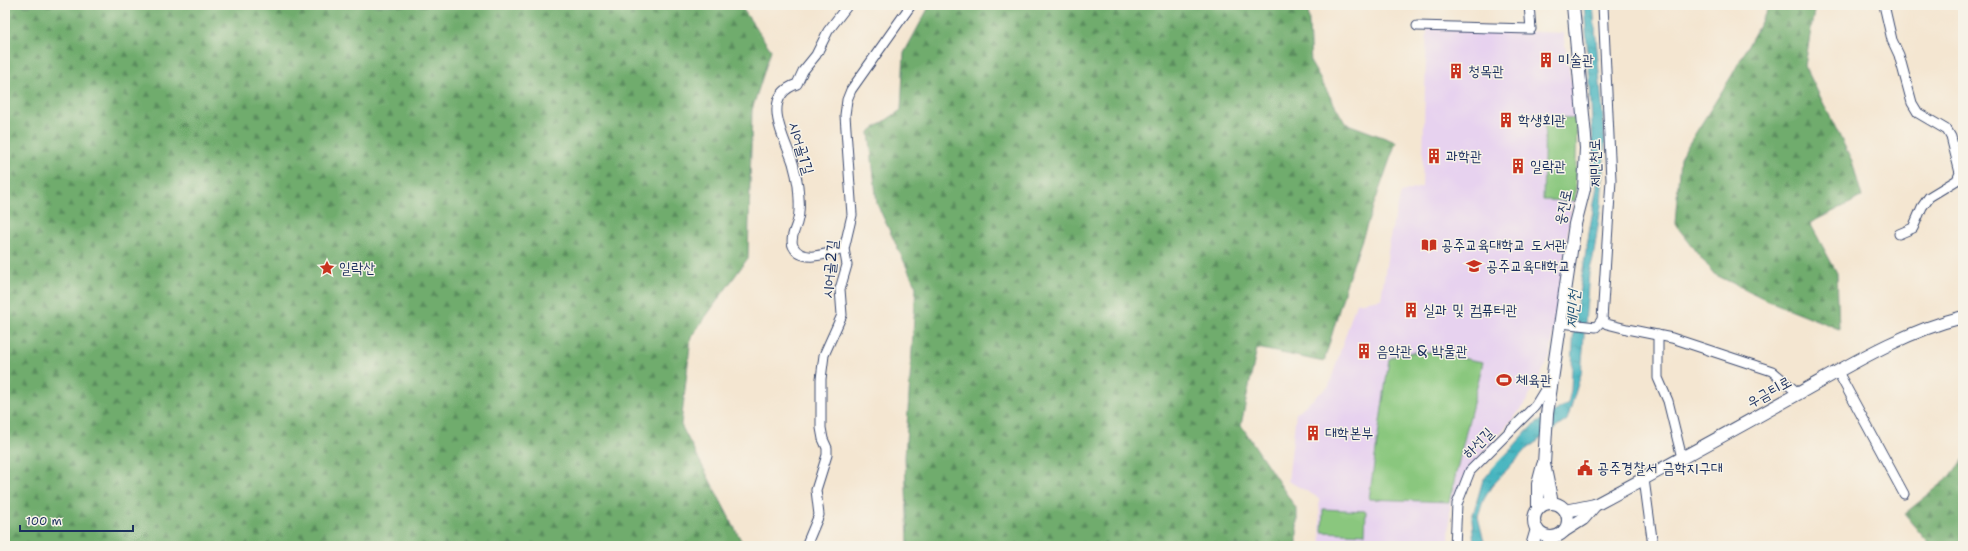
<svg xmlns="http://www.w3.org/2000/svg" width="1968" height="551" font-family="'Shantell Sans','Poor Story',sans-serif">
<style>
.built{fill:#e7d2ef}
.forest{fill:url(#forest-firs);stroke:#456e66}
.garden{fill:#8ac77e;stroke:#527b6e}
.water{fill:url(#water-ripples);stroke:#30728f}
.lines{fill:none;stroke-linecap:round;stroke-linejoin:round}
.stream{stroke:#46b5c0;stroke-width:2.5}
.minor-casing{stroke:#3c4a6f;stroke-width:11}
.major-casing{stroke:#3c4a6f;stroke-width:14}
.minor{stroke:#fff;stroke-width:9}
.major{stroke:#fff;stroke-width:12}
.labels{text-anchor:middle;stroke-width:3;stroke-linejoin:round;paint-order:stroke}
.poi-label{font-size:15px;fill:#1b2f5e;stroke:#f7f3e8;text-anchor:start}
.street-label{font-size:15px;fill:#1b2f5e;stroke:#f7f3e8}
.water-label{font-size:16px;font-style:italic;fill:#28577b;stroke:#f7f3e8}
</style>
<defs>
<pattern id="forest-firs" width="22" height="20" patternUnits="userSpaceOnUse"><rect width="22" height="20" fill="#6fac6d"/><path d="M5 1l3.5 6h-7zM16 11l3.5 6h-7z" fill="#5a8c5d"/></pattern>
<pattern id="water-ripples" width="26" height="14" patternUnits="userSpaceOnUse"><rect width="26" height="14" fill="#46b5c0"/><path d="M2 4q2-2 4 0t4 0M15 11q2-2 4 0t4 0" fill="none" stroke="#3a949f"/></pattern>
</defs>
<rect width="100%" height="100%" fill="#f7f3e8"/>
<filter id="ink" filterUnits="userSpaceOnUse"><feTurbulence type="fractalNoise" baseFrequency=".025" numOctaves="2"/><feDisplacementMap in="SourceGraphic" scale="8" xChannelSelector="R" yChannelSelector="G"/><feConvolveMatrix kernelMatrix="1 2 1 2 8 2 1 2 1" color-interpolation-filters="sRGB"/></filter>
<filter id="wash" filterUnits="userSpaceOnUse"><feTurbulence type="fractalNoise" baseFrequency=".012" numOctaves="4" result="noise"/><feDisplacementMap in="SourceGraphic" scale="16" xChannelSelector="R" yChannelSelector="G"/><feGaussianBlur stdDeviation="0.9" result="paint"/><feColorMatrix in="noise" values="0 0 0 0 0 0 0 0 0 0 0 0 0 0 0 0 0 1.4 0 .05"/><feComposite in="paint" operator="in"/></filter>
<g filter="url(#wash)">
<rect width="100%" height="100%" fill="#f4e6d1"/>
<path class="built" d="M1427,27L1563,33L1577,118L1575,201L1571,209L1550,357L1524,406L1470,467L1450,504L1449,546H1321L1319,498L1288,481L1296,413L1329,386L1356,303L1381,299L1391,232L1401,193L1422,187Z"/>
<g class="forest">
<path d="M5,5H740L771,50L752,110L748,258L691,337L681,425L744,546H5Z"/>
<path d="M930,5H1308L1311,63L1345,123L1396,142L1347,282L1324,362L1257,348L1241,425L1297,510V546H908L905,457L916,287L877,204L869,132L901,110L904,53Z"/>
<path d="M1770,5H1815L1805,66L1852,161L1862,197L1810,223L1837,273L1839,329L1769,301L1714,274L1675,224L1680,158L1732,75Z"/>
<path d="M1962,110H1963V152L1954,143Z"/>
<path d="M1963,459V546H1931L1904,514L1949,478Z"/>
</g>
<g class="garden">
<path d="M1545,117L1577,118L1575,201L1543,200Z"/>
<path d="M1422,351L1483,362L1449,502L1369,499L1389,359L1397,355Z"/>
<path d="M1323,509L1366,511L1365,534L1322,532Z"/>
</g>
<path class="water" d="M1584,5H1593L1605,140L1601,206L1593,258L1589,273L1581,374L1567,420L1525,450L1491,487L1483,501L1478,517L1485,546H1474L1472,518L1483,480L1531,427L1568,403L1571,390L1574,323L1597,186L1594,167L1590,81Z"/>
<g class="lines">
<path class="stream" d="M1492,470L1505,456"/>
</g>
</g>
<g filter="url(#ink)">
<g class="lines">
<g class="minor-casing">
<g id="minor">
<path d="M1884,5L1892,40L1899,55L1912,103L1918,113L1947,130L1951,137L1960,173L1957,180L1929,197L1922,207L1913,228L1899,234"/>
<path d="M1417,26L1531,29L1529,5"/>
<path d="M844,249C830,252 802,265 793,246C790,239 795,229 797,223C801,211 799,198 798,186C797,179 795,170 793,163C785,138 759,97 797,84L803,71L816,55L828,31L848,5"/>
<path d="M1602,320L1611,180L1603,5"/>
<path d="M1561,323L1596,327L1602,320L1607,324L1627,329L1672,338L1772,371L1799,394"/>
<path d="M1658,335V378L1668,401L1682,458"/>
<path d="M1838,372L1904,494"/>
<path d="M1644,479L1653,546"/>
<path d="M806,546L819,515L816,490L827,455V448L823,439L821,428V379L824,355L842,315L840,289L847,265L844,249L852,215L845,115L847,100L851,90L911,5"/>
<path d="M1455,546L1457,504L1470,471L1535,406L1549,383"/>
</g>
</g>
<g class="major-casing">
<g id="major">
<path d="M1552,503L1544,464L1547,414L1575,224L1584,189L1586,148L1573,5"/>
<circle cx="1551" cy="520" r="17"/>
<path d="M1538,509V484L1543,465"/>
<path d="M1566,511L1595,505"/>
<path d="M1564,531L1583,519L1595,505C1662,469 1728,433 1794,396C1848,366 1902,332 1963,317"/>
<path d="M1532,546L1537,529"/>
</g>
</g>
<use href="#minor" class="minor"/>
<use href="#major" class="major"/>
</g>
</g>
<defs>
<g id="building-bare" transform="scale(1.2)"><path d="M-4-6H4V6H1V3H-1V6H-4ZM-2.5-4.3h1.7v1.8h-1.7ZM.8-4.3h1.7v1.8H.8ZM-2.5-1h1.7V.8h-1.7ZM.8-1h1.7V.8H.8Z" fill="#c8321e" stroke="#f7f3e8" stroke-width="2.5" paint-order="stroke"/></g>
<g id="library-bare" transform="scale(1.2)"><path d="M-6-4Q-3-5.5-.7-3.5V5Q-3 3-6 4ZM6-4Q3-5.5 .7-3.5V5Q3 3 6 4Z" fill="#c8321e" stroke="#f7f3e8" stroke-width="2.5" paint-order="stroke"/></g>
<g id="university-bare" transform="scale(1.2)"><path d="M0-5L7-2L0 1L-7-2ZM-4 1L0 2.5L4 1V4Q0 6-4 4Z" fill="#c8321e" stroke="#f7f3e8" stroke-width="2.5" paint-order="stroke"/></g>
<g id="sight-bare" transform="scale(1.2)"><path d="M0-6L1.8-2.2L6-1.7L2.9 1.2L3.7 5.4L0 3.3L-3.7 5.4L-2.9 1.2L-6-1.7L-1.8-2.2Z" fill="#c8321e" stroke="#f7f3e8" stroke-width="2.5" paint-order="stroke"/></g>
<g id="stadium-bare" transform="scale(1.2)"><path d="M0-5a6.5 5 0 1 0 0 10a6.5 5 0 1 0 0-10ZM-3.5-1.8h7v3.6h-7Z" fill="#c8321e" stroke="#f7f3e8" stroke-width="2.5" paint-order="stroke"/></g>
<g id="civic-bare" transform="scale(1.2)"><path d="M-.6-6.5H3V-4.5H.6V-3L4-1V1h2V6H-6V1h2V-1L-.6-3ZM-1.2 2.5V6h2.4V2.5Z" fill="#c8321e" stroke="#f7f3e8" stroke-width="2.5" paint-order="stroke"/></g>
</defs>
<g fill-rule="evenodd">
<use href="#building-bare" x="1546" y="60"/>
<use href="#building-bare" x="1456" y="71"/>
<use href="#building-bare" x="1506" y="120"/>
<use href="#building-bare" x="1434" y="156"/>
<use href="#building-bare" x="1518" y="166"/>
<use href="#library-bare" x="1429" y="245"/>
<use href="#university-bare" x="1474" y="266"/>
<use href="#sight-bare" x="327" y="268"/>
<use href="#building-bare" x="1411" y="310"/>
<use href="#building-bare" x="1364" y="351"/>
<use href="#stadium-bare" x="1504" y="380"/>
<use href="#building-bare" x="1313" y="433"/>
<use href="#civic-bare" x="1585" y="468"/>
</g>
<g class="labels">
<g class="poi-label">
<text x="1558" y="65">미술관</text>
<text x="1468" y="76">청목관</text>
<text x="1518" y="125">학생회관</text>
<text x="1446" y="161">과학관</text>
<text x="1530" y="171">일락관</text>
<text x="1441" y="250">공주교육대학교 도서관</text>
<text x="1486" y="271">공주교육대학교</text>
<text x="339" y="273">일락산</text>
<text x="1423" y="315">실과 및 컴퓨터관</text>
<text x="1376" y="356">음악관 &amp; 박물관</text>
<text x="1516" y="385">체육관</text>
<text x="1325" y="438">대학본부</text>
<text x="1597" y="473">공주경찰서 금학지구대</text>
</g>
<g class="street-label">
<text transform="translate(801 148) rotate(73)" y="5">시어골1길</text>
<text transform="translate(1595 163) rotate(-91)" y="5">제민천로</text>
<text transform="translate(1563 207) rotate(-78)" y="5">웅진로</text>
<text transform="translate(830 269) rotate(-85)" y="5">시어골2길</text>
<text transform="translate(1769 392) rotate(-29)" y="5">우금티로</text>
<text transform="translate(1478 443) rotate(-45)" y="5">하선길</text>
</g>
<g class="water-label">
<text transform="translate(1572 309) rotate(-86)" y="6">제민천</text>
</g>
</g>
<rect width="1968" height="551" fill="none" stroke="#f7f3e8" stroke-width="20"/>
<path d="M20 525v6h113v-6" fill="none" stroke="#1b2f5e" stroke-width="2"/>
<text x="26" y="525" font-size="12" fill="#1b2f5e" stroke="#f7f3e8" stroke-width="3" paint-order="stroke">100 m</text>
</svg>
